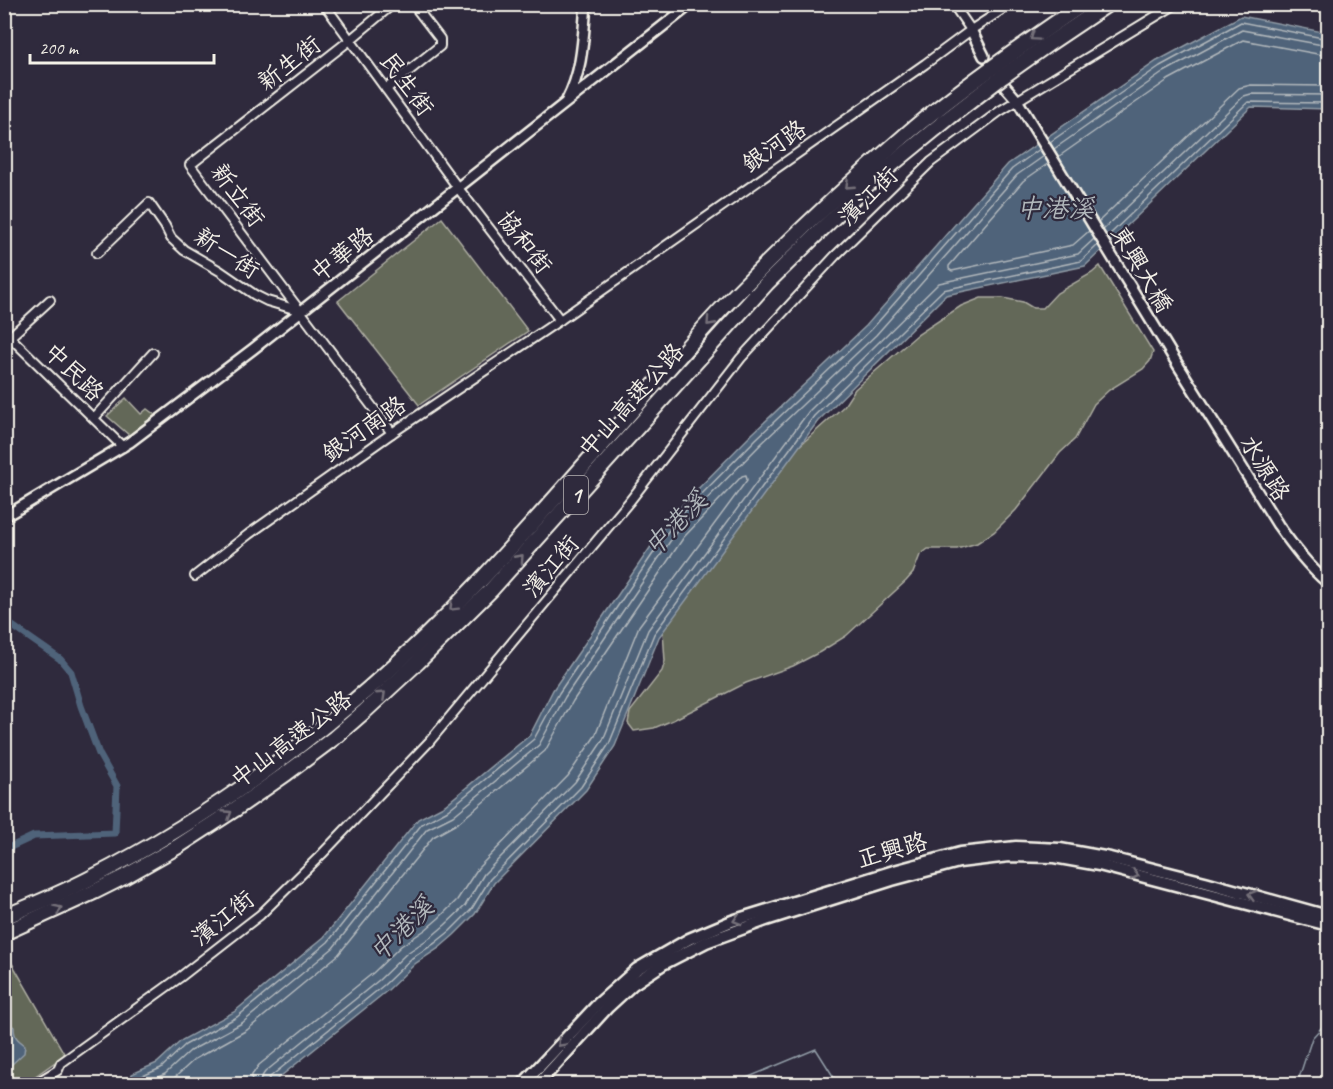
<svg xmlns="http://www.w3.org/2000/svg" width="1333" height="1089" font-family="Caveat,'LXGW WenKai TC',sans-serif">
<style>
.green{fill:#636759;stroke:#acaca0;stroke-width:1.5}
.water{fill:#4f637a;stroke:#919ca6;stroke-width:1.5}
.lines{fill:none;stroke-linecap:round;stroke-linejoin:round}
.shore{stroke:#b2b8bc;stroke-width:1.5}
.stream{stroke:#919ca6;stroke-width:1.5}
.canal{stroke:#4f637a;stroke-width:7}
.minor-casing{stroke:#f4f1e8;stroke-width:12}
.tertiary-casing{stroke:#f4f1e8;stroke-width:14}
.secondary-casing{stroke:#f4f1e8;stroke-width:15}
.minor{stroke:#2f2a3d;stroke-width:8}
.tertiary{stroke:#2f2a3d;stroke-width:9}
.secondary{stroke:#2f2a3d;stroke-width:10}
.motorway-bridge-casing{stroke:#f4f1e8;stroke-width:18;stroke-linecap:butt}
.motorway-bridge{stroke:#2f2a3d;stroke-width:14}
.oneway{stroke:#747079}
.labels{text-anchor:middle;stroke-width:4.5;stroke-linejoin:round;paint-order:stroke}
.shield{fill:#2f2a3d;stroke:#b9b5b5;stroke-width:1.5}
.shield-label{font-size:22px;font-weight:bold;fill:#f4f1e8}
.street-label{font-size:24px;fill:#f4f1e8;stroke:#2f2a3d}
.water-label{font-size:26px;font-style:italic;fill:#b2b8bc;stroke:#2f2a3d}
</style>
<rect width="100%" height="100%" fill="#2f2a3d"/>
<filter id="ink" filterUnits="userSpaceOnUse"><feTurbulence type="fractalNoise" baseFrequency=".0167" numOctaves="2"/><feDisplacementMap in="SourceGraphic" scale="12" xChannelSelector="R" yChannelSelector="G"/><feConvolveMatrix kernelMatrix="1 2 1 2 8 2 1 2 1" color-interpolation-filters="sRGB"/></filter>
<g filter="url(#ink)">
<g class="green">
<path d="M442,218L528,331L419,405L338,301Z"/>
<path d="M1100,266L1153,352L1150,361L1143,369L1109,390L1094,404L1075,439L1060,453L1016,510L994,532L977,543L957,549H928L920,555L913,573L906,581L846,636L820,652L793,666L746,683L673,720L654,728L634,731L628,723L630,712L662,671L665,661L663,631L669,613L797,448L844,406L855,389L917,335L961,306L981,298H1003L1023,302L1033,308H1043L1057,293L1092,273Z"/>
<path d="M126,398L141,414L147,409L155,415L129,435L107,416Z"/>
<path d="M10,960L65,1055L24,1084H5L4,961Z"/>
</g>
<g class="water">
<path d="M1241,16L1328,33V109L1251,107L1085,266L946,295L818,421L659,637L615,746L586,790L494,883L475,914L454,935L439,948L416,963L388,990L271,1084H129L132,1074L157,1063L182,1040L234,1012L324,937L418,819L445,805L530,735L553,690L667,523L684,503L752,434L866,326L1008,164L1157,61Z"/>
<path d="M5,1007H8L7,1015L9,1023L14,1027C14,1037 17,1039 25,1045L24,1053L10,1066L5,1064Z"/>
</g>
<g class="lines">
<g class="shore">
<path d="M1050,142L1160,66L1241,22L1328,39"/>
<path d="M1054,149L1164,72L1242,30L1328,46"/>
<path d="M1058,157L1168,80L1243,40L1328,56"/>
<path d="M1049,163L1023,181L949,266V269L952,271L1073,245L1089,231"/>
<path d="M1098,222L1239,88L1251,85L1328,86"/>
<path d="M1103,230L1244,96L1251,94L1328,95"/>
<path d="M1107,237L1248,102L1328,103"/>
<path d="M135,1084L138,1078L161,1068L185,1045L237,1017L328,942L422,824L448,810L534,739L559,693L671,527L689,507L756,439L871,330L1012,169L1040,149"/>
<path d="M143,1084L165,1074L190,1051L242,1023L333,948L427,829L453,816L539,745L565,697L677,531L694,512L761,444L876,335L1017,175L1044,156"/>
<path d="M164,1084L172,1080L195,1059L247,1030L338,955L433,837L458,823L545,751L573,701L684,537L742,476L746,475L747,480L639,626L595,736L568,776L478,868L457,900L439,918L425,930L401,946L373,973L259,1065L252,1075L251,1084"/>
<path d="M260,1084L261,1078L265,1072L379,980L407,953L431,937L445,925L465,906L484,874L575,782L603,740L648,630L809,411L939,283L1078,254L1094,239"/>
<path d="M268,1084V1080L270,1077L384,985L412,958L435,943L450,931L471,910L490,879L581,787L609,744L654,634L814,416L943,290L1081,261L1098,245"/>
</g>
<g class="stream">
<path d="M732,1084L816,1049L838,1084"/>
<path d="M1297,1084L1312,1038L1322,1027H1328"/>
</g>
<path class="canal" d="M4,620L60,659L71,672L81,706L99,754L117,786L115,833L34,836L4,850"/>
<g class="minor-casing">
<g id="minor">
<path d="M324,4L458,188L560,320"/>
<path d="M644,4L657,5"/>
<path d="M953,4L971,30"/>
<path d="M386,89L440,46V39L413,4"/>
<path d="M97,253L149,203L165,226L171,238L184,250L220,271L255,295L267,301L301,311"/>
<path d="M50,300L11,336L12,339L123,447"/>
<path d="M94,418L153,353"/>
<path d="M392,433L190,165L350,40L393,4"/>
<path d="M195,576L249,534L392,433L560,320L925,64L971,30L1011,4"/>
<path d="M35,1084L58,1070L61,1063L179,978L247,925L260,915L322,854L429,742L629,502L741,358L835,256L931,162L1000,111L1176,4"/>
</g>
</g>
<g class="tertiary-casing">
<g id="tertiary">
<path d="M971,30L984,56"/>
<path d="M1004,85L1017,100L1178,365L1278,525C1293,546 1308,566 1328,583"/>
<path d="M567,100C583,70 583,37 586,4"/>
<path d="M4,517L130,442L253,349L691,4"/>
</g>
</g>
<g class="secondary-casing">
<g id="secondary">
<path d="M523,1084L599,1003L637,969L689,939L732,921L894,871L960,853L1016,847L1060,849L1110,858L1205,882L1328,916"/>
<path d="M538,1084L608,1007L633,984L663,964L706,942L766,920L892,880L959,862L1009,856L1054,857L1099,865L1328,925"/>
</g>
</g>
<use href="#minor" class="minor"/>
<use href="#tertiary" class="tertiary"/>
<use href="#secondary" class="secondary"/>
<g class="motorway-bridge-casing">
<g id="motorway-bridge">
<path d="M4,917C33,905 62,893 89,879C237,804 367,701 480,581C534,523 585,464 637,405C668,369 699,332 732,298C789,240 848,184 910,131C964,86 1024,44 1083,4"/>
<path d="M4,933L94,892L124,877L177,847L234,810L287,773L334,738L365,711L418,662L491,590L767,283L868,184L950,117L1002,77L1047,45L1108,4"/>
</g>
</g>
<use href="#motorway-bridge" class="motorway-bridge"/>
</g>
<defs><path id="oneway-chevron" d="M-2-3.5L2.5 0L-2 3.5" fill="none" stroke-width="1.6" stroke-linecap="round" stroke-linejoin="round" transform="scale(1.5)"/></defs>
<g class="oneway">
<use href="#oneway-chevron" transform="translate(1034 37) rotate(145)"/>
<use href="#oneway-chevron" transform="translate(849 185) rotate(137)"/>
<use href="#oneway-chevron" transform="translate(710 322) rotate(132)"/>
<use href="#oneway-chevron" transform="translate(520 558) rotate(-48)"/>
<use href="#oneway-chevron" transform="translate(453 607) rotate(135)"/>
<use href="#oneway-chevron" transform="translate(382 695) rotate(-43)"/>
<use href="#oneway-chevron" transform="translate(228 814) rotate(-33)"/>
<use href="#oneway-chevron" transform="translate(1135 875) rotate(15)"/>
<use href="#oneway-chevron" transform="translate(1252 895) rotate(-164)"/>
<use href="#oneway-chevron" transform="translate(58 909) rotate(-25)"/>
<use href="#oneway-chevron" transform="translate(737 920) rotate(162)"/>
<use href="#oneway-chevron" transform="translate(561 1043) rotate(133)"/>
</g>
</g>
<g class="labels">
<rect class="shield" x="564" y="476" width="24" height="38" rx="4.5"/>
<g class="shield-label">
<text x="576" y="503">1</text>
</g>
<g class="street-label">
<text transform="translate(289 63) rotate(-38)" y="8">新生街</text>
<text transform="translate(407 84) rotate(53)" y="8">民生街</text>
<text transform="translate(774 146) rotate(-35)" y="8">銀河路</text>
<text transform="translate(238 195) rotate(53)" y="8">新立街</text>
<text transform="translate(868 196) rotate(-45)" y="8">濱江街</text>
<text transform="translate(525 242) rotate(52)" y="8">協和街</text>
<text transform="translate(227 253) rotate(33)" y="8">新一街</text>
<text transform="translate(342 254) rotate(-38)" y="8">中華路</text>
<text transform="translate(1142 269) rotate(59)" y="8">東興大橋</text>
<text transform="translate(74 372) rotate(44)" y="8">中民路</text>
<text transform="translate(631 400) rotate(-48)" y="8">中山高速公路</text>
<text transform="translate(364 429) rotate(-35)" y="8">銀河南路</text>
<text transform="translate(1265 468) rotate(58)" y="8">水源路</text>
<text transform="translate(551 566) rotate(-50)" y="8">濱江街</text>
<text transform="translate(291 739) rotate(-37)" y="8">中山高速公路</text>
<text transform="translate(892 850) rotate(-16)" y="8">正興路</text>
<text transform="translate(223 918) rotate(-39)" y="8">濱江街</text>
</g>
<g class="water-label">
<text x="1055" y="217">中港溪</text>
<text transform="translate(675 523) rotate(-46)" y="9">中港溪</text>
<text transform="translate(401 929) rotate(-44)" y="9">中港溪</text>
</g>
</g>
<rect width="1333" height="1089" fill="none" stroke="#2f2a3d" stroke-width="24"/>
<rect x="12" y="12" width="1309" height="1065" fill="none" stroke="#f4f1e8" stroke-width="2" filter="url(#ink)"/>
<path d="M30 54v9h184v-9" fill="none" stroke="#f4f1e8" stroke-width="3"/>
<text x="39" y="54" font-size="18" fill="#f4f1e8" stroke="#2f2a3d" stroke-width="4.5" paint-order="stroke">200 m</text>
</svg>
